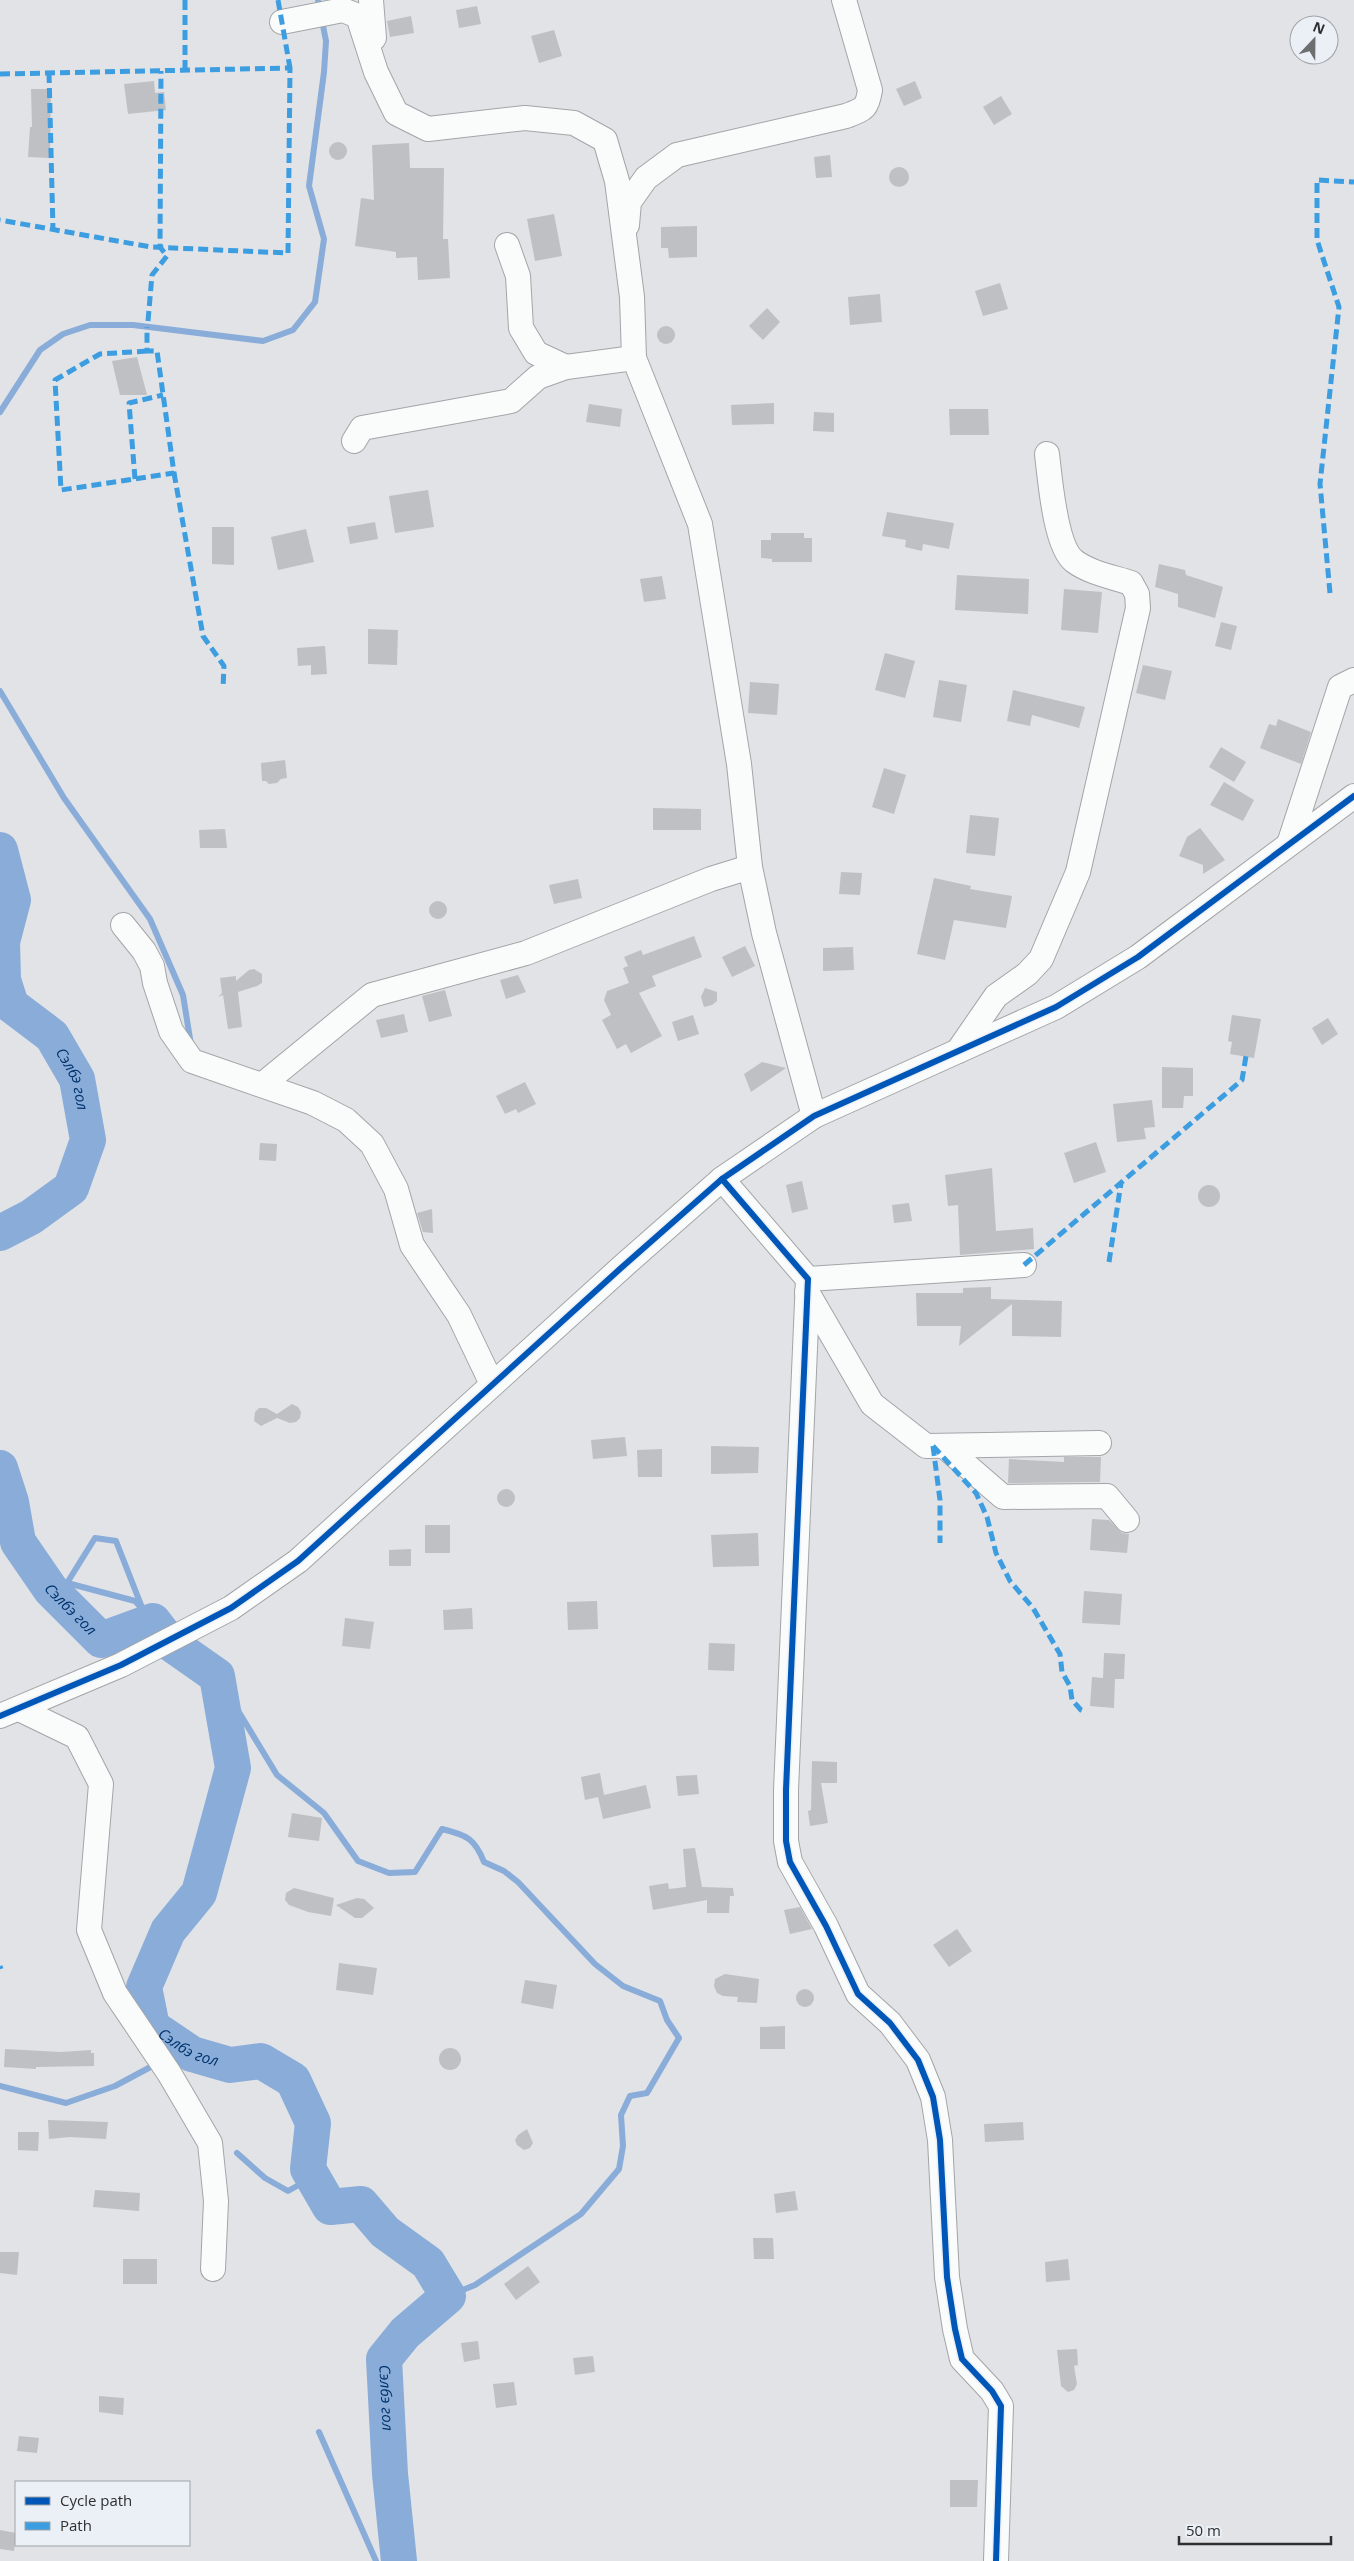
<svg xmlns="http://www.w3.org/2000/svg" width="1354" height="2561" font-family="'Open Sans',sans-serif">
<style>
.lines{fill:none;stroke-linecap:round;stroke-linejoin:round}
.stream{stroke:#89acd9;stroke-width:6}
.river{stroke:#89acd9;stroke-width:36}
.building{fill:#bfc0c3}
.minor-casing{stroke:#a3a5a8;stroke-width:26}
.minor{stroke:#fafbfb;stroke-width:24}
.quiet{stroke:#3d9de1;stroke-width:5;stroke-dasharray:10 5;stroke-linecap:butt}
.cycleway-casing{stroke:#ebf0f6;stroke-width:9}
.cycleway{stroke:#0057b8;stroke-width:6}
.labels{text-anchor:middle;stroke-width:4.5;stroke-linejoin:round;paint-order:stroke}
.water-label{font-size:15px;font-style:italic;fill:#00336c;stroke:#ebf0f6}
</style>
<rect width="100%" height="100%" fill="#e1e3e6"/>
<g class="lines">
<g class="stream">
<path d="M0,412L40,350L63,334L90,325H133L263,341L293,330L315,302L324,239L309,186L324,72L326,41L318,0"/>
<path d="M0,691L64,798L150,919L183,995L191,1045"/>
<path d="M41,1576L135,1601L153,1621"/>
<path d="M67,1583L95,1538L116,1541L143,1610"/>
<path d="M217,1676L277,1775L324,1813L358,1861L389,1873L415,1872L442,1829C467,1835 475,1839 484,1862L504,1871L518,1882L595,1964L623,1986L660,2001L667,2020L679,2038L647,2093L630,2096L621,2115L623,2146L619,2169L581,2214L475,2285L448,2296"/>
<path d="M167,2060L192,2054"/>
<path d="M0,2086L66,2103L115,2086L158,2063"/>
<path d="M237,2153L265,2178L288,2191L313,2177"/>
<path d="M319,2432L376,2561"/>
</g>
<g class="river">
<path id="s1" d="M0,850L13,900L2,942L3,980L11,1005L52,1036L77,1079L88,1140L71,1188L31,1217L0,1233"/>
<path id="s2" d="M0,1468L11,1502L18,1542L51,1590L101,1640L153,1621L170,1643L217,1676L233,1768L199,1893L168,1931L144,1987L152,2027L192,2054L230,2065L261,2061L293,2080L313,2123L308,2169L330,2207L361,2204L385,2232L428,2263L448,2296L405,2333L384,2359L390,2474L399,2561"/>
</g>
</g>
<g class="building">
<path d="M477,6L481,24L459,28L456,10Z"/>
<path d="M411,16L414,33L390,37L387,21Z"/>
<path d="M554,30L562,56L539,63L531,36Z"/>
<path d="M154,81L155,93L164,92L166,110L128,114L124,84Z"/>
<path d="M915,81L922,98L904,106L896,89Z"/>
<path d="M31,89H51L50,158L28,157L30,127H32Z"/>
<path d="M1001,96L1012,114L994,125L983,107Z"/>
<circle cx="338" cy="151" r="9"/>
<path d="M409,143L410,168H444L443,239H448L450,278L418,280L417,257L396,258V252L355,246L361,198L374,200L372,145Z"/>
<path d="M830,155L832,177L816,178L814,157Z"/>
<circle cx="899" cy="177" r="10"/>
<path d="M554,214L562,256L535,261L527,219Z"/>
<path d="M697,226V257L669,258L668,248H661V227Z"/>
<path d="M1000,283L1008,309L983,316L975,291Z"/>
<path d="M880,294L882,322L850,325L848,297Z"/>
<path d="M767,308L780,322L763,340L749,326Z"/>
<circle cx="666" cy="335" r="9"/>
<path d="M137,357L147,395H120L112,361Z"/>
<path d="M774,403V424L732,425L731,405Z"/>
<path d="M589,404L622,409L620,427L586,422Z"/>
<path d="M949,409H988L989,435H950Z"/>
<path d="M814,412L834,413V432L813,431Z"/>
<path d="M428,490L434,527L395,533L389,496Z"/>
<path d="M887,512L954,523L949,549L923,544L922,551L905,547L906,540L882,536Z"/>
<path d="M375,522L378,539L350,544L347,527Z"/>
<path d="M212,527H234V565L212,564Z"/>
<path d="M306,529L314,562L278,570L271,537Z"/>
<path d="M771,533H804V538H812V562H772V559L761,558V540H771Z"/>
<path d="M1159,564L1185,570L1186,575L1223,587L1215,618L1178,607V594L1155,587Z"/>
<path d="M957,575L1029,579L1028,614L955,610Z"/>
<path d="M662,576L666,599L644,602L640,579Z"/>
<path d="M1064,589L1102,592L1098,633L1061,630Z"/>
<path d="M1221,622L1237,626L1231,650L1215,646Z"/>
<path d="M368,629L398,630L397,665L368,664Z"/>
<path d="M325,646L327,674L311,675V665L298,666L297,648Z"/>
<path d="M885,653L915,661L905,698L875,690Z"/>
<path d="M1143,665L1172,671L1165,700L1136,693Z"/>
<path d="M939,680L967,685L961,722L933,717Z"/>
<path d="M750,682L779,684L777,715L748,713Z"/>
<path d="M1013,690L1085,707L1079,728L1032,715L1030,726L1007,721Z"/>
<path d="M1278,719L1311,732L1301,764L1260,748L1269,724L1276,726Z"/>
<path d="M1221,747L1246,762L1234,782L1209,767Z"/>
<path d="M285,760L287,778L281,779L277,783L269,784L266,781H262L261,763Z"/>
<path d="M884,768L906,775L894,814L872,807Z"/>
<path d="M1224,782L1254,800L1243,821L1210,805Z"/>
<path d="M653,808L701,809V830H653Z"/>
<path d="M970,815L999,818L995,856L966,853Z"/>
<path d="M1200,828L1225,860L1203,874V865L1179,856L1187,837Z"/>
<path d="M225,829L227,848H200L199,830Z"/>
<path d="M841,872L862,873L860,895L839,894Z"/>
<path d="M934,878L971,886L970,889L1012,896L1006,928L954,920L945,960L917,954Z"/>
<path d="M578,879L582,898L554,904L549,885Z"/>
<circle cx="438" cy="910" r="9"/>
<path d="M694,936L702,957L652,976L656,986L639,993L662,1036L631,1053L626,1044L617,1049L602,1020L611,1015L604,1000L607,991L629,983L623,968L628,966L624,957L641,950L643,955Z"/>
<path d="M745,946L755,966L732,977L722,957Z"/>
<path d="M853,947L854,970L823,971V948Z"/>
<path d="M254,969L262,974V983L257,986L238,992L242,1027L228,1029L223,995L218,997L222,993L220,978L236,976V981L249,970Z"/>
<path d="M518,975L526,992L506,999L500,980Z"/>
<path d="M705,988L717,992V1001L712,1005L704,1007L701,997Z"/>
<path d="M445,990L452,1016L429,1022L422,996Z"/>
<path d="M404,1014L408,1032L381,1038L376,1020Z"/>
<path d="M693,1015L699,1034L678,1041L672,1022Z"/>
<path d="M1232,1015L1261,1019L1254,1058L1230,1054L1232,1042L1228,1041Z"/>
<path d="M1328,1018L1338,1034L1322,1045L1312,1028Z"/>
<path d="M762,1062L786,1068L751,1092L744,1074Z"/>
<path d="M1162,1067L1193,1068V1096H1184L1183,1108H1162Z"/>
<path d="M525,1082L536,1104L518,1113L516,1109L505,1114L496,1096Z"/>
<path d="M1152,1100L1155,1127L1144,1128L1146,1139L1117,1142L1113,1104Z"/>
<path d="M1096,1142L1106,1172L1074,1183L1064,1153Z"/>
<path d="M260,1143L277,1144L276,1161L259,1160Z"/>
<path d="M992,1168L996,1231L1033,1228L1034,1249L960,1255L958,1205L948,1206L945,1175Z"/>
<path d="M802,1181L808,1209L792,1213L786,1185Z"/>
<circle cx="1209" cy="1196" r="11"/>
<path d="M909,1203L912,1221L894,1223L892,1205Z"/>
<path d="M432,1209L433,1233L423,1232L417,1213Z"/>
<path d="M991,1287V1299L1062,1301L1061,1337L1012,1336V1304L959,1346L961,1326H917L916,1293H963V1288Z"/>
<path d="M292,1404L298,1407L301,1412L300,1418L296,1422L290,1423L277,1418L261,1426L254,1421L255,1412L259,1408H266L277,1414Z"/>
<path d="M625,1437L627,1456L593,1459L591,1440Z"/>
<path d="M711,1446L759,1447L758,1473L711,1474Z"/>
<path d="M662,1449V1477H638L637,1450Z"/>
<path d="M1064,1457H1101L1100,1482L1008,1483L1009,1459L1064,1462Z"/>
<circle cx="506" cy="1498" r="9"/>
<path d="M1092,1519L1109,1520L1122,1533L1129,1534L1127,1553L1090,1550Z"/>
<rect x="425" y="1525" width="25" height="28"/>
<path d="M758,1533L759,1566L713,1567L711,1535Z"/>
<path d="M411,1549V1566H389V1550Z"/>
<path d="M1084,1591L1122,1594L1120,1625L1082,1623Z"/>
<path d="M597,1601L598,1629L568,1630L567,1602Z"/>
<path d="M472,1608L473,1629L444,1630L443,1610Z"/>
<path d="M345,1618L374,1622L370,1649L342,1646Z"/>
<path d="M709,1643L735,1644L734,1671L708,1670Z"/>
<path d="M1104,1653L1125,1654L1124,1679H1115L1114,1708L1090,1706L1092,1677L1103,1678Z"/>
<path d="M812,1761L837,1762V1783H821L828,1823L810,1826L808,1811L811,1810Z"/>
<path d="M600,1773L604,1795L646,1785L651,1808L603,1819L598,1797L585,1800L581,1777Z"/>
<path d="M697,1775L699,1794L678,1796L676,1776Z"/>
<path d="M292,1813L322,1818L319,1841L288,1837Z"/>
<path d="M695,1848L702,1887L733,1888L734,1896H730L729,1913H707V1900L653,1910L649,1886L668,1883L669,1889L686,1887L683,1849Z"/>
<path d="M294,1888L334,1898L331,1916L308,1912L289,1905L285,1900L286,1893Z"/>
<path d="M357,1898L364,1899L374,1908L362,1918H355L336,1905Z"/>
<path d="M800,1907L812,1929L790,1934L784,1910Z"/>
<path d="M957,1929L972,1951L949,1967L933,1945Z"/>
<path d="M339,1963L377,1968L373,1995L336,1990Z"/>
<path d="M725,1974L759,1979L757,2003L737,2002L738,1997L723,1996L717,1993L714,1986L715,1979Z"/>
<path d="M525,1980L557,1985L553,2009L521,2003Z"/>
<circle cx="805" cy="1998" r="9"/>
<path d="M785,2026V2049H760V2027Z"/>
<circle cx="450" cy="2059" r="11"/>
<path d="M5,2049L61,2052L91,2050V2053H94V2066L36,2067V2069L4,2067Z"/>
<path d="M48,2120L108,2122L106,2139L70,2137L49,2139Z"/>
<path d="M1023,2122L1024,2140L985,2142L984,2124Z"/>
<path d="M527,2129L533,2143L530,2148L524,2150L517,2145L515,2140L518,2135Z"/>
<path d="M18,2132H39L38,2151L18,2150Z"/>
<path d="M95,2190L140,2193L139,2211L93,2207Z"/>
<path d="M795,2191L798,2210L776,2213L774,2194Z"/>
<path d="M753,2238H773L774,2259H754Z"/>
<path d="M0,2252H19L17,2275L0,2273Z"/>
<rect x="123" y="2259" width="34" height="25"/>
<path d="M1068,2259L1070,2280L1046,2282L1045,2262Z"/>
<path d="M528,2266L540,2282L516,2300L504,2284Z"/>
<path d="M478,2341L480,2359L464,2362L461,2343Z"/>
<path d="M1077,2349L1078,2365L1074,2366L1077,2384L1074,2390L1068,2392L1061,2386L1057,2350Z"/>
<path d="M593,2356L595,2372L575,2375L573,2358Z"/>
<path d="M514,2382L517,2405L496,2408L493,2384Z"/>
<path d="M99,2396L124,2398L123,2415L99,2412Z"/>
<path d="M19,2436L39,2438L37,2453L17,2451Z"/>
<path d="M950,2480H978L977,2507H950Z"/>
<path d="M0,2530L16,2533L14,2551L0,2549Z"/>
</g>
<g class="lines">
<g class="minor-casing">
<g id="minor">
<path d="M371,0L374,38"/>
<path d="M282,22L343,10L358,16L376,72L396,113L428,129L525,118L574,123L605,140L617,181L632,297L634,358L700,524L739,764L750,867L764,933L814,1116"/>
<path d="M627,225L629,202L646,178L677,155L846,116C864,109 867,109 870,90L844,0"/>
<path d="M507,245L518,276L521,328L536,353L566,367"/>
<path d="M354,441L362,428L511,401L538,377L566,367L634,358"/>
<path d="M1290,841L1340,687L1354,680"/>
<path d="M123,925L144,951L152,966L155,983L171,1031L192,1061L313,1103L346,1120L372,1144L396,1189L412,1245L459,1315L492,1384"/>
<path d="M958,1051L996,996L1027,974L1041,959L1078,872L1138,608L1137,594L1131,583C1113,577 1090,573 1074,561C1055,546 1050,479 1047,454"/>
<path d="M262,1085L372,995L526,953L711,879L750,867"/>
<path d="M722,1179L808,1279L786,1790V1841L790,1862L826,1926L858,1994L890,2023L918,2060L933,2097L940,2140L947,2277L955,2329L962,2359L992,2391L1001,2406L996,2561"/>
<path d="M808,1279L1024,1265"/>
<path d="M807,1292L872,1404L926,1446L1099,1443"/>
<path d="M944,1446L1003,1497L1107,1496L1127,1520"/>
<path d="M19,1709L77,1737L101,1784L89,1930L115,1993L169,2073L210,2143L216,2201L213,2269"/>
<path d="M0,1716L121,1665L231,1608L298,1561L621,1268L722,1179L814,1116L1056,1007L1138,957L1354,796"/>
</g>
</g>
<use href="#minor" class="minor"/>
<g class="quiet">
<path d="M185,0V70"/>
<path d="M278,0L290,68"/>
<path d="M49,73L53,230"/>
<path d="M0,74L290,68L288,253L151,247L0,220"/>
<path d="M148,321L152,275L167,256L160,247L161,71"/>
<path d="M147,351L100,354L55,380L61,490L174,473L157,351H147V327"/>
<path d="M174,473L203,636L224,666L223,688"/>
<path d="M135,479L129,403L163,395"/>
<path d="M1330,593L1320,484L1339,307L1317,240V180L1354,182"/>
<path d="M1109,1262L1121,1183"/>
<path d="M1024,1265L1242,1080L1246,1056"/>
<path d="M933,1446L976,1493L987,1517L996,1553L1010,1581L1033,1608L1060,1654L1062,1672L1070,1686L1072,1700L1081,1710L1086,1712"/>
<path d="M933,1446L940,1500V1543"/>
<path d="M0,1966L1,1969"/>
</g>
<g class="cycleway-casing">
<g id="cycleway">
<path d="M722,1179L808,1279L786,1790V1841L790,1862L826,1926L858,1994L890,2023L918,2060L933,2097L940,2140L947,2277L955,2329L962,2359L992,2391L1001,2406L996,2561"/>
<path d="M0,1716L121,1665L231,1608L298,1561L621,1268L722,1179L814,1116L1056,1007L1138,957L1354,796"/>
</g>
</g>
<use href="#cycleway" class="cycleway"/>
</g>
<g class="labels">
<g class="water-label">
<text dy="5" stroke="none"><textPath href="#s1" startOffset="259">Сэлбэ гол</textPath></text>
<text dy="5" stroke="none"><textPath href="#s2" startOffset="162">Сэлбэ гол</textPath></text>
<text dy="5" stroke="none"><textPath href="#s2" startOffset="762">Сэлбэ гол</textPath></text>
<text dy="5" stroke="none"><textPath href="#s2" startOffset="1302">Сэлбэ гол</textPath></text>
</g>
</g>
<rect x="15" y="2481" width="175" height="65" fill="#ebf0f6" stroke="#9fa3a7"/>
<rect x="25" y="2497" width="25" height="8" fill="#0057b8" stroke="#9fa3a7"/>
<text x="60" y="2506" font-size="15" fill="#2d2f31">Cycle path</text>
<rect x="25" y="2522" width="25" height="8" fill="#3d9de1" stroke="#9fa3a7"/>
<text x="60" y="2531" font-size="15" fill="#2d2f31">Path</text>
<g transform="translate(1314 40) rotate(22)"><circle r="24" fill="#ebf0f6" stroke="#9fa3a7"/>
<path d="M0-4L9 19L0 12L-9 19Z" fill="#6c6e70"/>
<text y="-8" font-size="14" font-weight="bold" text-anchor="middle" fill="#2d2f31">N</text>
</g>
<path d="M1179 2536v8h152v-8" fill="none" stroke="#2d2f31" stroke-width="2.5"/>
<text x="1186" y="2536" font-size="15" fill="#2d2f31" stroke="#ebf0f6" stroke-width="4" paint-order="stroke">50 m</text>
</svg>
